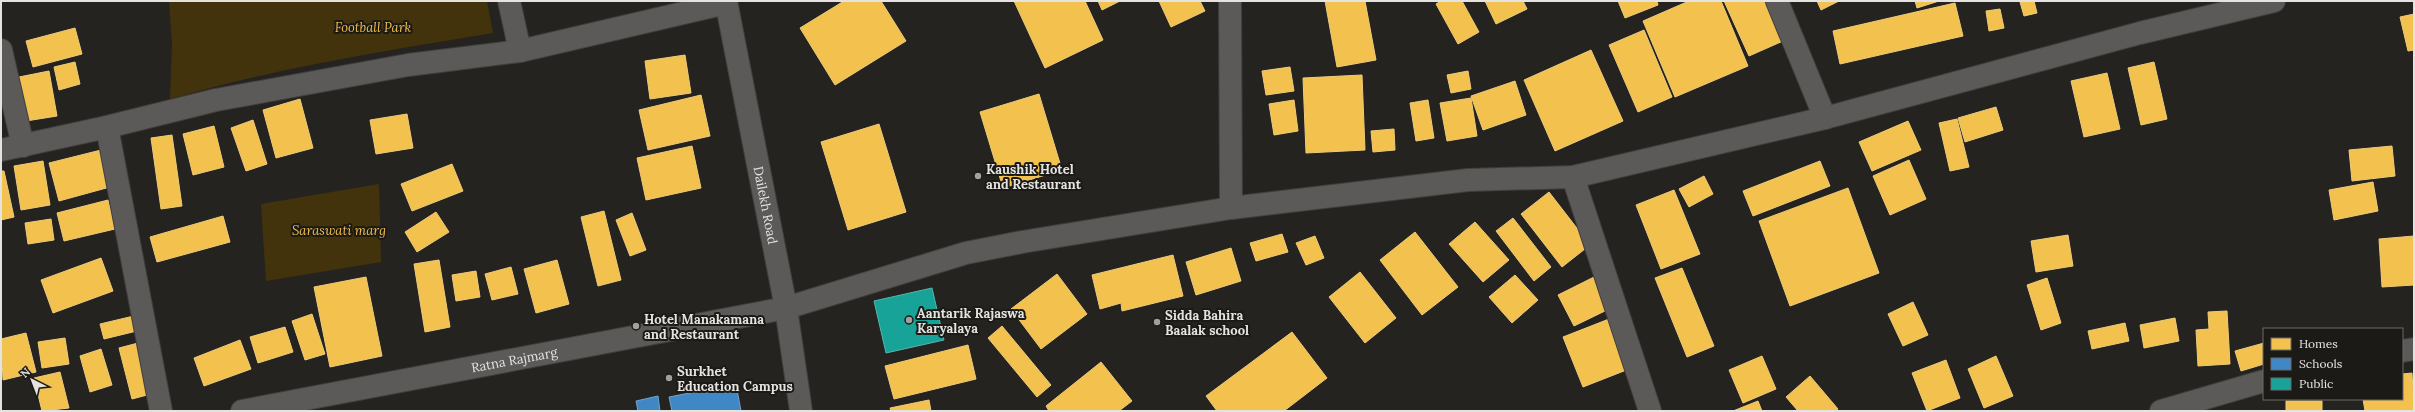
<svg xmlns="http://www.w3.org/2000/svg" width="2415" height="412" font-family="Lora,serif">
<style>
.green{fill:#43330c}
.homes{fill:#f2c14e;stroke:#eecb7a}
.schools{fill:#3f88c5;stroke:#70a3cd}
.public{fill:#17a398;stroke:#54b6ae}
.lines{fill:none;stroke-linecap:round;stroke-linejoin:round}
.minor-casing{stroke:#413f3d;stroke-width:24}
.minor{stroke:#5b5a59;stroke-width:22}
.poi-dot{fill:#a1a09d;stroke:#1c1a16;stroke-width:1.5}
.labels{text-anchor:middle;stroke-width:4;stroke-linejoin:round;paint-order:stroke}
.park-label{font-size:13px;font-style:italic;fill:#eebd4e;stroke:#1c1a16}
.poi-label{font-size:13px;font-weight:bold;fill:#e4e3e0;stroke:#1c1a16;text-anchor:start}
.street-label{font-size:13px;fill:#e4e3e0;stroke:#1c1a16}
</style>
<rect width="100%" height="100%" fill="#252320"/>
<g class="green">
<path d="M169,1H487L493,33C384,51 276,68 170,99L172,44Z"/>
<path d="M379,184L381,262L266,281L261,204Z"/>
</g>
<g class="homes">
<path d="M844,1H881L906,41L835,85L800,28Z"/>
<path d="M1014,1H1085L1103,40L1045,68Z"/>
<path d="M1098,1H1120L1102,10Z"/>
<path d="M1159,1H1200L1205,11L1171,27Z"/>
<path d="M1325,1H1365L1376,60L1337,67Z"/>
<path d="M1441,1H1462L1479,32L1458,44L1436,4Z"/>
<path d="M1485,1H1523L1527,9L1496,24Z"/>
<path d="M1618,1H1657L1658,5L1625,18Z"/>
<path d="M1689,1H1721L1748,66L1675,97L1643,21Z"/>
<path d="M1724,1H1764L1783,41L1749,56Z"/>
<path d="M1817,1H1839L1821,10Z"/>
<path d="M1915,1H1939L1917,8Z"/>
<path d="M2034,1L2037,13L2024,16L2020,2Z"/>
<path d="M1955,3L1963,36L1840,64L1833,31Z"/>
<path d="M2000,9L2004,28L1989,31L1986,11Z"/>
<path d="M2414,14V50L2408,51L2400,17Z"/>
<path d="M75,28L82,54L33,67L26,41Z"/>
<path d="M1644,30L1672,97L1638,112L1609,45Z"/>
<path d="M1591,50L1623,121L1555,151L1524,80Z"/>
<path d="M685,55L691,93L650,99L645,61Z"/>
<path d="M75,62L80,84L59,90L54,67Z"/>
<path d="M2154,62L2167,119L2141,125L2128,68Z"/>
<path d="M1290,67L1294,91L1266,95L1262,71Z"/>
<path d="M49,71L57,116L26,121L19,77Z"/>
<path d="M1468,71L1471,89L1451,93L1447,75Z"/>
<path d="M2107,73L2120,129L2084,137L2071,81Z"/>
<path d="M1362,75L1365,150L1306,153L1303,78Z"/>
<path d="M1515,81L1526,115L1483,130L1471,96Z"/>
<path d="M1039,94L1062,170L1003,188L980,112Z"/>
<path d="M701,95L710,136L648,150L639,110Z"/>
<path d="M1471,98L1477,136L1447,141L1440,103Z"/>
<path d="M300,99L313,148L276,158L263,110Z"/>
<path d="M1294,100L1298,131L1274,135L1269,104Z"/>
<path d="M1428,100L1434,138L1416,141L1410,103Z"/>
<path d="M1996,107L2003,130L1965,142L1958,118Z"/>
<path d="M407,114L413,148L376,154L370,120Z"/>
<path d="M1957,119L1969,167L1950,171L1939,123Z"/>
<path d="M253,120L267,164L246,171L231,128Z"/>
<path d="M1908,121L1921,150L1872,171L1859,142Z"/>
<path d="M879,124L906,212L848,230L821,142Z"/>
<path d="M214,126L224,167L193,175L183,134Z"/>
<path d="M1394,129L1395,150L1373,152L1371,131Z"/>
<path d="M172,135L182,206L161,209L151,138Z"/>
<path d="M692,146L701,188L646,200L637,158Z"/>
<path d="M2392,146L2395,176L2352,181L2349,150Z"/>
<path d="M101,150L110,187L59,201L49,163Z"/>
<path d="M1909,160L1926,199L1890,215L1873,176Z"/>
<path d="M43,161L50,205L21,210L14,166Z"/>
<path d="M1820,161L1830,186L1753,216L1743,191Z"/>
<path d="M452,164L463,191L412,211L401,184Z"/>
<path d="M1,171H4L14,217L1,220Z"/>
<path d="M1704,176L1713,194L1689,207L1679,189Z"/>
<path d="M2373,182L2378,211L2334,220L2329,190Z"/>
<path d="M1848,188L1879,273L1790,306L1759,221Z"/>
<path d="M1674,190L1700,254L1661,269L1636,205Z"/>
<path d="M1549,192L1590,245L1562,267L1521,214Z"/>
<path d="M108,200L115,229L64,241L57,213Z"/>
<path d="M604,211L621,280L598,286L581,217Z"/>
<path d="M436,212L449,232L417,252L405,232Z"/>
<path d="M632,213L646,250L630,256L616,220Z"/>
<path d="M223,216L230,242L157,262L150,237Z"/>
<path d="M1513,218L1551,267L1534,281L1496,231Z"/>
<path d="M51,219L54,240L28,244L25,223Z"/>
<path d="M1475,222L1509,260L1483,282L1449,244Z"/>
<path d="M1415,232L1458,287L1422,315L1380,260Z"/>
<path d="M1282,234L1288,252L1256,261L1250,243Z"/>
<path d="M2068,235L2073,266L2036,272L2031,241Z"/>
<path d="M1315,236L1324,258L1306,265L1296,243Z"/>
<path d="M2414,236V285L2382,287L2379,239Z"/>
<path d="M1231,248L1241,281L1196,295L1186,262Z"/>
<path d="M1173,255L1183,296L1122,311L1121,303L1100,309L1092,275Z"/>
<path d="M101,258L113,291L53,313L41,280Z"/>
<path d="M439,260L450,327L425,332L414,264Z"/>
<path d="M557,260L569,304L536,313L524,269Z"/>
<path d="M511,267L518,294L492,300L485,274Z"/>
<path d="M1682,268L1714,346L1687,357L1655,278Z"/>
<path d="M476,271L480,297L456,301L452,275Z"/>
<path d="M1360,272L1396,318L1365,343L1329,297Z"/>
<path d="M1057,274L1087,314L1041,349L1011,309Z"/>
<path d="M1515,275L1538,300L1512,323L1489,297Z"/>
<path d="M366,277L382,356L330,367L314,287Z"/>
<path d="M1594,277L1609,309L1574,326L1558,295Z"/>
<path d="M2047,278L2061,323L2041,330L2027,285Z"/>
<path d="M1913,302L1928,335L1903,346L1888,314Z"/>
<path d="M2227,311L2230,364L2198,366L2196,330L2209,329L2208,312Z"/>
<path d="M312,314L325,354L305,360L292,321Z"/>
<path d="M138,315L141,330L104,339L100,324Z"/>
<path d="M2175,318L2179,341L2144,348L2140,325Z"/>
<path d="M1609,319L1629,369L1583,387L1563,337Z"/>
<path d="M2125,323L2129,341L2092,349L2088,331Z"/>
<path d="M1002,326L1051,385L1037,397L988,338Z"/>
<path d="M285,327L293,352L258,363L250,337Z"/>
<path d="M1292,332L1327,378L1284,411H1217L1206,396Z"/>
<path d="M26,333L36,372L3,380L1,339Z"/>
<path d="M65,338L69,364L42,368L38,342Z"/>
<path d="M240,340L251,369L204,386L194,358Z"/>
<path d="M138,343L151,394L132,399L119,348Z"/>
<path d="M2264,343V364L2241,371L2235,351Z"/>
<path d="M968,345L976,379L894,399L885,366Z"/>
<path d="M101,349L112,385L90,392L80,356Z"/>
<path d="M1762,356L1776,389L1743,403L1729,370Z"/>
<path d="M1996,356L2013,396L1984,408L1968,369Z"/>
<path d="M1946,360L1960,398L1927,411L1912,373Z"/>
<path d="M1101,362L1132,401L1119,411H1049L1046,406Z"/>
<path d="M60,372L69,408L42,411L34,378Z"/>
<path d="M2412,373L2414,411H2365L2363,399H2402V374Z"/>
<path d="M1810,376L1838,409L1835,411H1798L1786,397Z"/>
<path d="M929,400L931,411H891L890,408Z"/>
<path d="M1758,401L1762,411H1733Z"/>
<rect x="2286" y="401" width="36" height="10"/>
</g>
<g class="schools">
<path d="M736,384L741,411H672L669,397Z"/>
<path d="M658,396L660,411H638L636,401Z"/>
</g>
<path class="public" d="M932,288L944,340L886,353L874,301Z"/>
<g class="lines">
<g class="minor-casing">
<g id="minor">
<path d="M509,1L520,51"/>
<path id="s1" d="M726,1L786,308L801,411"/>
<path d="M1230,1L1231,208"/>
<path d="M1777,1L1825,118"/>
<path d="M1,50L23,146"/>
<path d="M107,127L161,411"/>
<path d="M1,150L107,127L216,100L408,65L520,51L726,3"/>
<path d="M1573,177L1650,411"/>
<path d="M2402,351L2414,349"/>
<path id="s2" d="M242,411L786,308L966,253L1022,242L1231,208L1468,180L1573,177L1825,118L2140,33L2274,1"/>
<path d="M2161,411L2264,381"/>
</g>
</g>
<use href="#minor" class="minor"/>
</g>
<g class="poi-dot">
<circle cx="978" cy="176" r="4"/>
<circle cx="909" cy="320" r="4"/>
<circle cx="1157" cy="322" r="4"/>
<circle cx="636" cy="326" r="4"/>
<circle cx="669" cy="378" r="4"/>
</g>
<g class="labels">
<g class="park-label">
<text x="373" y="32">Football Park</text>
<text x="339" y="235">Saraswati marg</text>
</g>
<g class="poi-label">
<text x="986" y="174">Kaushik Hotel<tspan x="986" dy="15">and Restaurant</tspan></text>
<text x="917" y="318">Aantarik Rajaswa<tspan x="917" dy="15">Karyalaya</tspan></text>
<text x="1165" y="320">Sidda Bahira<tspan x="1165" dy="15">Baalak school</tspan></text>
<text x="644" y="324">Hotel Manakamana<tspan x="644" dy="15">and Restaurant</tspan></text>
<text x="677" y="376">Surkhet<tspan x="677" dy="15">Education Campus</tspan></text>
</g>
<g class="street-label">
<text dy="5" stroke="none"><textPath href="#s1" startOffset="208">Dailekh Road</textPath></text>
<text dy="5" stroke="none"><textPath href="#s2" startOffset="277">Ratna Rajmarg</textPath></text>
</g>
</g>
<rect width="2415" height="412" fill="none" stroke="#e4e3e0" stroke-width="4"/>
<rect x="2263" y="328" width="140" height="72" fill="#1c1a16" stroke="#6c6a67"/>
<rect x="2271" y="338" width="20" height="12" fill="#f2c14e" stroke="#6c6a67"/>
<text x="2299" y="348" font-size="12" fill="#e4e3e0">Homes</text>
<rect x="2271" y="358" width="20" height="12" fill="#3f88c5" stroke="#6c6a67"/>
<text x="2299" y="368" font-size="12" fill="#e4e3e0">Schools</text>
<rect x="2271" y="378" width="20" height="12" fill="#17a398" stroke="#6c6a67"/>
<text x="2299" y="388" font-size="12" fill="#e4e3e0">Public</text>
<g transform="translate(32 380) rotate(318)" stroke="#1c1a16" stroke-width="3" paint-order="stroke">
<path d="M0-3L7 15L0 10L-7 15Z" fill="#e4e3e0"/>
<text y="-6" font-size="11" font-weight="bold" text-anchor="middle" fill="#e4e3e0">N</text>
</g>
</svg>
